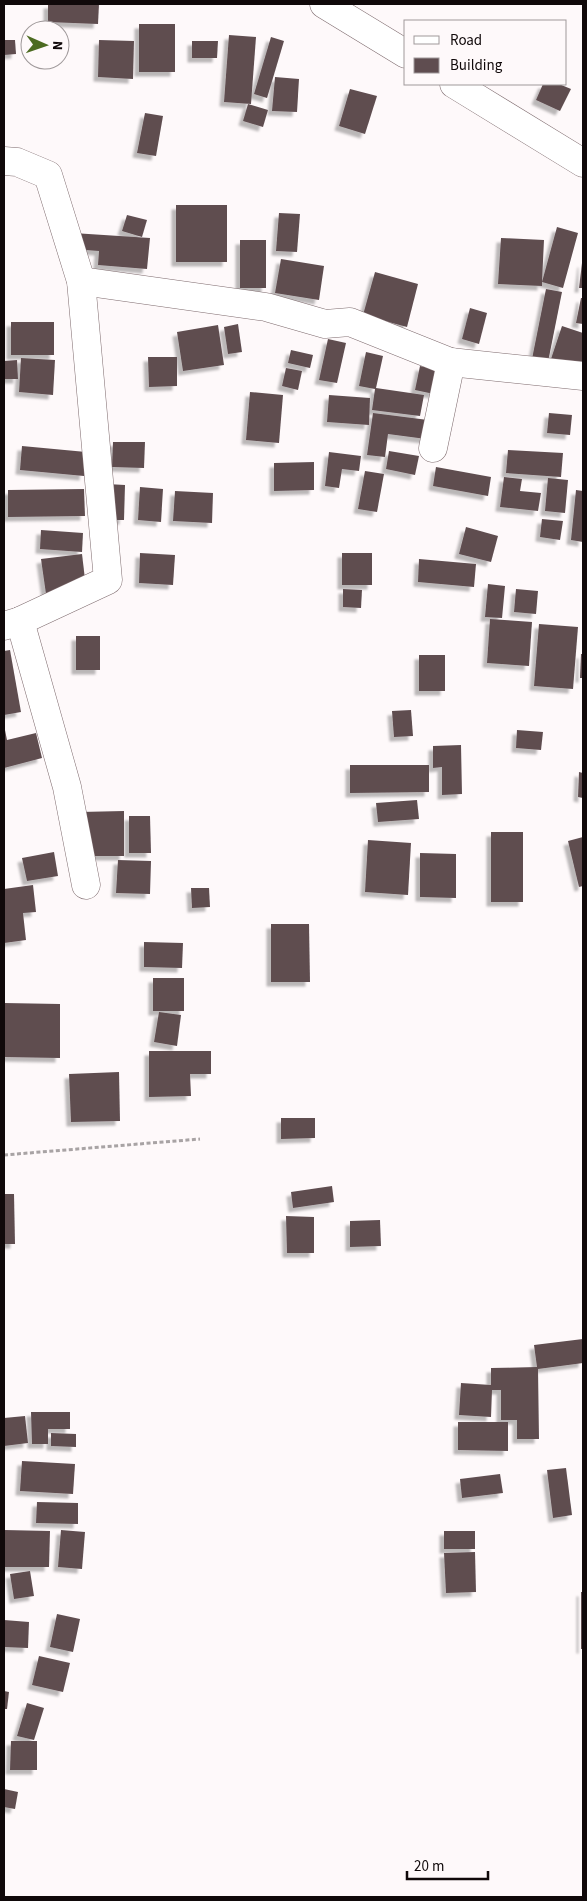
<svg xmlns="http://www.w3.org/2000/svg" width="587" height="1901" font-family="'Source Sans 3',sans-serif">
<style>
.building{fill:#5f4d50;filter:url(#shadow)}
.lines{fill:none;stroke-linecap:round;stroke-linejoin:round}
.minor-casing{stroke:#7e6b6e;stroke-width:29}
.tertiary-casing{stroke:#7e6b6e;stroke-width:29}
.path{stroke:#a8a3a4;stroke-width:3;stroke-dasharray:4 2.5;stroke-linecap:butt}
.minor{stroke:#fff;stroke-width:28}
.tertiary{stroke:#fff;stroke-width:28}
</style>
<defs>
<filter id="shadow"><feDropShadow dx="-4.5" dy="4.5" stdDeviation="1" flood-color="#0004"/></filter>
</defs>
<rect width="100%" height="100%" fill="#fef9fa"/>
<g class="building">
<path d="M48,4H99L98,24L48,22Z"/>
<rect x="139" y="24" width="36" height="48"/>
<path d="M229,35L256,37L251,104L224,102Z"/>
<path d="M271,37L284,41L267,98L254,94Z"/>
<path d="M4,40H15L16,54L4,55Z"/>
<path d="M99,40L134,41L133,79L98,77Z"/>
<path d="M192,41H218L217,58H192Z"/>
<path d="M275,77L299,79L297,112L272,111Z"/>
<path d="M543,84H559L571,89L560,111L536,100Z"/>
<path d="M350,89L377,96L365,134L339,126Z"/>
<path d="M248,104L268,110L263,127L243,121Z"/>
<path d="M145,113L163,116L156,156L137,153Z"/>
<rect x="176" y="205" width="51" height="57"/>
<path d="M279,213L300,214L297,252L276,251Z"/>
<path d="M127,215L147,220L142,237L122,231Z"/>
<path d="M557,227L578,233L563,288L542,282V286L498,284L501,238L544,240L542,282Z"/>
<path d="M73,233L150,238L147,269L98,265L99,251L72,249Z"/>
<rect x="240" y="240" width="26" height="48"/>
<path d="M281,259L324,266L319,300L275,293Z"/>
<path d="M582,263H583V288H579Z"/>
<path d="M375,272L418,284L407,327L363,315Z"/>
<path d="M546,289L562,292L548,362L532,359Z"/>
<path d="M581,298H583V324L576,323Z"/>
<path d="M470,308L487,313L479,344L462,339Z"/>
<rect x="11" y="322" width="43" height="33"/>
<path d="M238,324L242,352L228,354L224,327Z"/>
<path d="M218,325L224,365L183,371L177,332Z"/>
<path d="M562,326L583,333V361L580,369L551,359Z"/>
<path d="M328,339L346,343L337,383L319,380Z"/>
<path d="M291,350L313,355L310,368L288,363Z"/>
<path d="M366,352L383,356L376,388L424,395L420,416L372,410L375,389L359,386Z"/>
<path d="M148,357H177V386L149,387Z"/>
<path d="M21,358L55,360L53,395L19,392Z"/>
<path d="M17,360L18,379H4V361Z"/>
<path d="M420,366L440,370L434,394L415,390Z"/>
<path d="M286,368L302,371L298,390L282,386Z"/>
<path d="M250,392L283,395L279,443L246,440Z"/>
<path d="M329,395L370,398L369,425L327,422Z"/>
<path d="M373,413L428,420L426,439L388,434L385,457L367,455Z"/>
<path d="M549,413L572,415L570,435L547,433Z"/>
<path d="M113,442H145L144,468L112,467Z"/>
<path d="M22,446L86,452L84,476L20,470Z"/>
<path d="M508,450L563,453L561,477L506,473Z"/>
<path d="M389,451L419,456L415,475L386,469Z"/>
<path d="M329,452L361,456L359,471L342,469L339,488L325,486Z"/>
<path d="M314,462V490L274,491V463Z"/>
<path d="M436,467L491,477L488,496L433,486Z"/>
<path d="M365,471L384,474L377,512L358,509Z"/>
<path d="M504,477L522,479L520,491L541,493L538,511L500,507Z"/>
<path d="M548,478L568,480L565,513L545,511Z"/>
<path d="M107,484L125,485L124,520H106Z"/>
<path d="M140,487L163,489L161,522L138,520Z"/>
<path d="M84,489L85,516L8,517V490Z"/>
<path d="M576,490L583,491V542L571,540Z"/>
<path d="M175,491L213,493L212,523L173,521Z"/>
<path d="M542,519L563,521L560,540L540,537Z"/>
<path d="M466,527L498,536L491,562L459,554Z"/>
<path d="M41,530L83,533L82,552L40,549Z"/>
<path d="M140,553L175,555L173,585L139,583Z"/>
<rect x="342" y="553" width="30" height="32"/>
<path d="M82,554L87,596L47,601L41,559Z"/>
<path d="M419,559L476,564L474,587L418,582Z"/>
<path d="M488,584L505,586L502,618L485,617Z"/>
<path d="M343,589L362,590L361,608L343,607Z"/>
<path d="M516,589L538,591L536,614L514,612Z"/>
<path d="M490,619L532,622L529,666L487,663Z"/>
<path d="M539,624L578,627L573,689L534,686Z"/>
<rect x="76" y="636" width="24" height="34"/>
<path d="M10,650L21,712L4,715V651Z"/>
<path d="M581,654H583V678H580Z"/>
<rect x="419" y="655" width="26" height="36"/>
<path d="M411,710L413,736L394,737L392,711Z"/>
<path d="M4,725L7,740L36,733L42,758L4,768Z"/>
<path d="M517,730L543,732L541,750L516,748Z"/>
<path d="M461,745L462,794L442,795V767L433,768V746Z"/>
<path d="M350,765H429V792L350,793Z"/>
<path d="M579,772L583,773V798L578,797Z"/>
<path d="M417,800L419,819L378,822L376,803Z"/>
<path d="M124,811V856H80V812Z"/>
<path d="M129,816H150L151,853H129Z"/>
<rect x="491" y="832" width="32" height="70"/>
<path d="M583,837V886L579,887L568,841Z"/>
<path d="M368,840L411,843L408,895L365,892Z"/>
<path d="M54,852L58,876L27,881L22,858Z"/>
<path d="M420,853L456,854V898L420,897Z"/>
<path d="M118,860L151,861L150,894L116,893Z"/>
<path d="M33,885L36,912L23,913L26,940L4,943V889Z"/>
<path d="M191,888H209L210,907L192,908Z"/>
<path d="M271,924H309L310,982H271Z"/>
<path d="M144,942L183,943L182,968L144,967Z"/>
<rect x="153" y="978" width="31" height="33"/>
<path d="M4,1003L60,1004V1058L4,1057Z"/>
<path d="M159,1012L181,1015L177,1046L154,1042Z"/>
<path d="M149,1051H211V1074H190L191,1096L149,1097Z"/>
<path d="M119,1072L120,1121L71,1122L69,1074Z"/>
<path d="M281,1118H315V1138L281,1139Z"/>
<path d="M332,1186L334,1202L293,1208L291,1192Z"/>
<path d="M4,1194H14L15,1244H4Z"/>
<path d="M286,1216L314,1217V1253H287Z"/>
<path d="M380,1220L381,1246L350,1247V1221Z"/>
<path d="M583,1339V1363L538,1369L539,1439H517V1420H501V1390H492L491,1417L459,1415L461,1383L491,1385V1368L537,1367L534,1345Z"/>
<path d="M31,1412H70V1429H48V1444H32Z"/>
<path d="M25,1416L28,1443L4,1446V1418Z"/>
<path d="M458,1422H508V1451L458,1450Z"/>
<path d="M51,1433L76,1434V1447L51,1446Z"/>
<path d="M22,1461L75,1464L73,1494L20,1491Z"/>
<path d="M566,1468L572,1515L553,1518L547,1470Z"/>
<path d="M500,1474L503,1493L462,1498L460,1479Z"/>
<path d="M37,1502L78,1503V1524L36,1523Z"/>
<path d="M4,1530L50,1531L49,1567H4Z"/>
<path d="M61,1530L85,1532L82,1569L58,1567Z"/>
<rect x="444" y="1531" width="31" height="18"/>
<path d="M475,1552L476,1592L446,1593L444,1553Z"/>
<path d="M30,1571L34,1596L14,1599L10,1574Z"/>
<rect x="581" y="1592" width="2" height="57"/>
<path d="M57,1614L80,1619L73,1652L50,1647Z"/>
<path d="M4,1620L29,1622L28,1648L4,1647Z"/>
<path d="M39,1656L70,1663L63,1692L32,1685Z"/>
<path d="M4,1691L9,1692L7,1709H4Z"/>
<path d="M27,1703L44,1708L34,1740L17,1736Z"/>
<path d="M11,1741H37V1770H10Z"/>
<path d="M4,1789L18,1792L15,1809L4,1807Z"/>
</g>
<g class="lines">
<g class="minor-casing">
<g id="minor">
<path d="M4,161L17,162L48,175L81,281L108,580L20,621L4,626"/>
<path d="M81,281L266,307L325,324L350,322L450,362L583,376"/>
<path d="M433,448L451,362"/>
<path d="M20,621L67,787L86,885"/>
</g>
</g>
<g class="tertiary-casing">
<g id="tertiary">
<path d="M324,4L406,54"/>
<path d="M454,84L583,163"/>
</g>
</g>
<path class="path" d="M4,1155L200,1139"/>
<use href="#minor" class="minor"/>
<use href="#tertiary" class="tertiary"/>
</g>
<rect width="587" height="1901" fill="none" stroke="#10090a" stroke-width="10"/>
<rect x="404" y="20" width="162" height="65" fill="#fef9fa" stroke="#9f999a"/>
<rect x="414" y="36" width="25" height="8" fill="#ffffff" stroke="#9f999a"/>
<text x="450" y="45" font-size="15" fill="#10090a">Road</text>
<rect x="414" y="58" width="25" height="15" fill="#5f4d50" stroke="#9f999a"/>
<text x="450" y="70" font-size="15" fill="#10090a">Building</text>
<g transform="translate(45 45) rotate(92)"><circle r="24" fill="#fef9fa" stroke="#9f999a"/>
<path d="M0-4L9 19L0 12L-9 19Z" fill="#4c6b21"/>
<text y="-8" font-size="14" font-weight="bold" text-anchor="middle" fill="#10090a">N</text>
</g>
<path d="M407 1871v8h81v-8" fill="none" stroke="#10090a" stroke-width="2.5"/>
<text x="414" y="1871" font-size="15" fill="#10090a" stroke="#fef9fa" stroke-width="4" paint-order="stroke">20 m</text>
</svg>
